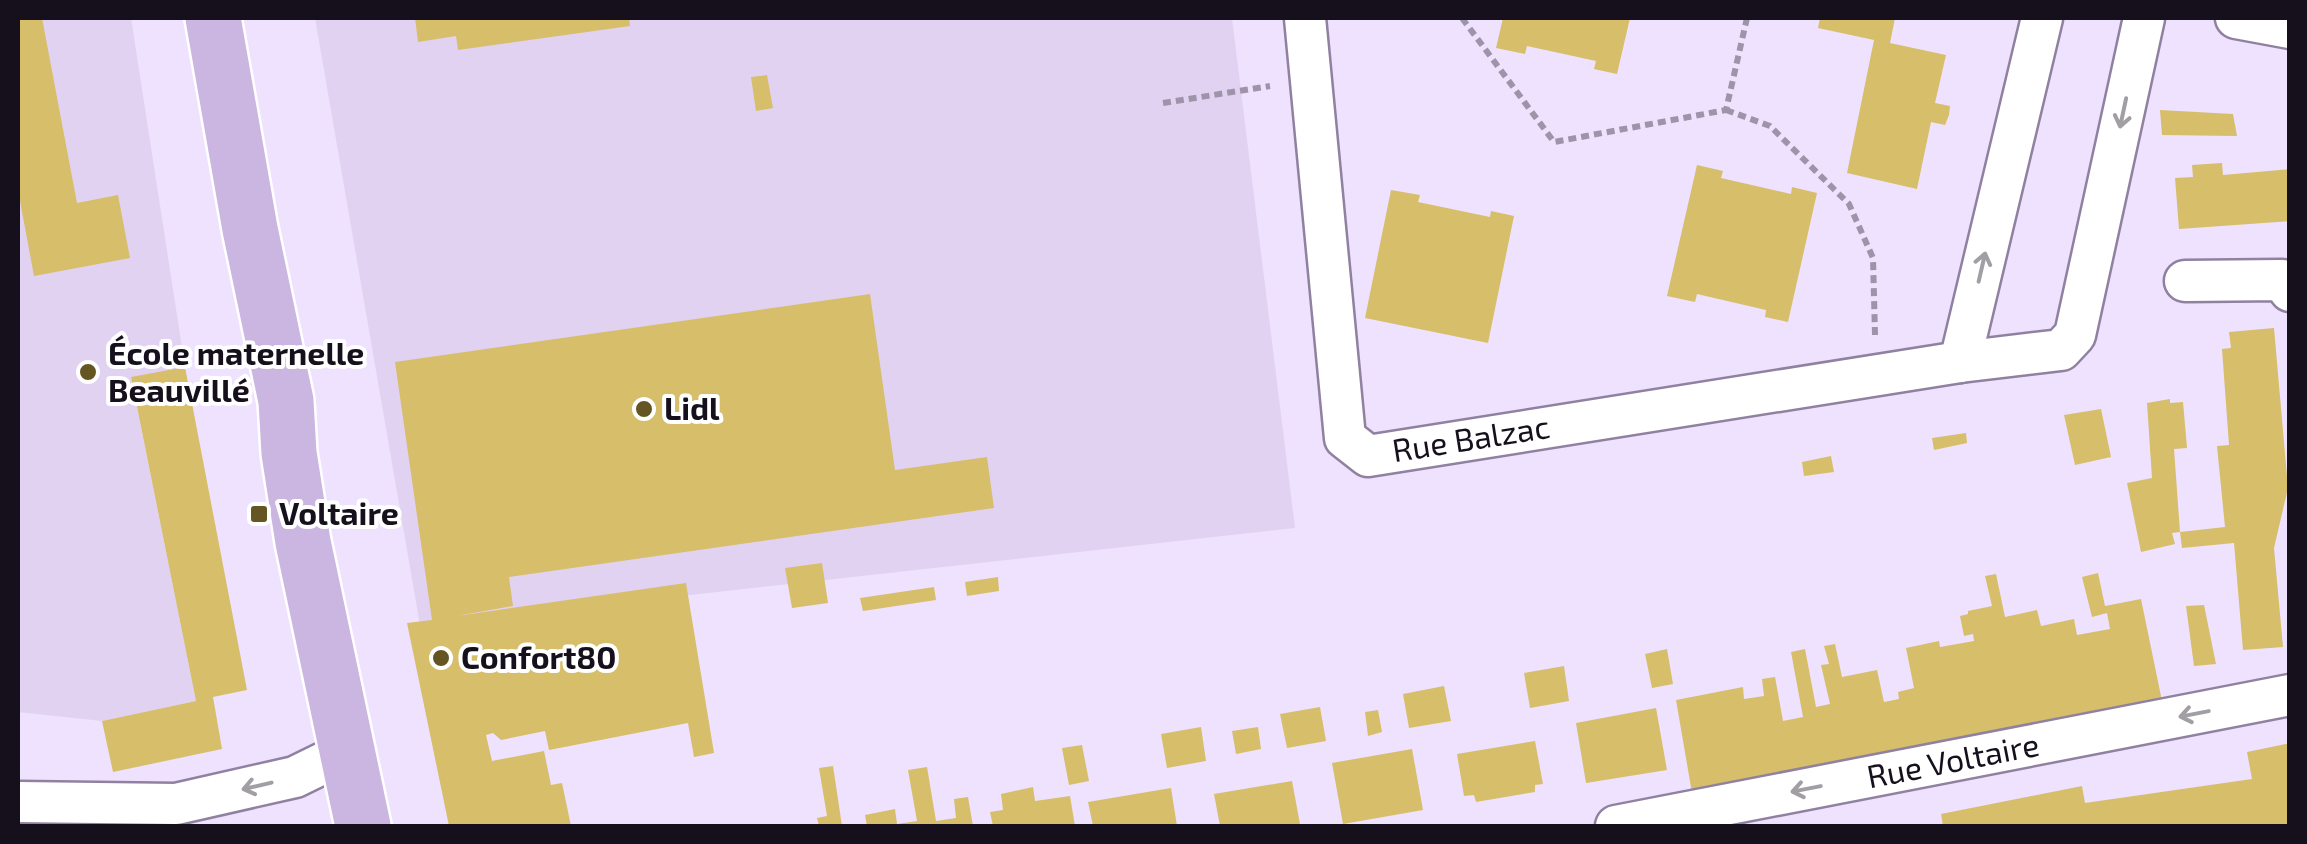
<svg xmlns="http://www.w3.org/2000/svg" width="2307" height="844" font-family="'Exo 2',sans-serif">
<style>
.built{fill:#e1d2f2}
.building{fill:#d7be6a}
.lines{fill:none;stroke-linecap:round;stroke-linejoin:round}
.minor-casing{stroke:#9081a1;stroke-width:45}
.primary-casing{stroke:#fff;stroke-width:60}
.path{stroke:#9e94aa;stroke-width:6;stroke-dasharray:8 5;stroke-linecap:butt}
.minor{stroke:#fff;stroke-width:40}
.primary{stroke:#cbb6e1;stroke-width:55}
.oneway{stroke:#a29fa4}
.poi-dot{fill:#645522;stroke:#fff;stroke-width:4}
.labels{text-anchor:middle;stroke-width:8;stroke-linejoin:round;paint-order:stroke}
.poi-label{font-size:32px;font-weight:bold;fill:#16101c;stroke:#fff;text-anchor:start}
.street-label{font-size:32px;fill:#16101c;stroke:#fff}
</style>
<rect width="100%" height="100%" fill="#eee2fe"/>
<g class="built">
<path d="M18,18H131L185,367L131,378L196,701L102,721L18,712Z"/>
<path d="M315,18H1232L1295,528L420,625Z"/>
</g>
<g class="building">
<path d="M18,18H42L77,203L118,195L130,258L34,276L18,190Z"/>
<path d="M415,18H629L630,26L458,50L456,36L418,42Z"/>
<path d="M1503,18H1630L1617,74L1594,69L1596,61L1527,46L1525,54L1496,48Z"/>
<path d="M1820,18H1895L1890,43L1946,55L1935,103L1950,106L1949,115L1945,125L1931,122L1917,189L1847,173L1874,40L1818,28Z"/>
<path d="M767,75L773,108L756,111L751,77Z"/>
<path d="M2160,110L2233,114L2237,136L2162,135Z"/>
<path d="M2222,163L2223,175L2290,169V221L2179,229L2175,178L2193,177L2192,165Z"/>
<path d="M1697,165L1723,171L1721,178L1791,194L1792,187L1817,193L1788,322L1765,317L1766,310L1697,294L1695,302L1667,296Z"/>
<path d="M1391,190L1420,195L1418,202L1490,217L1491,211L1514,216L1488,343L1365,318Z"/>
<path d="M870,294L895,470L987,457L994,508L509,577L513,606L456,616L686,583L714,753L694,757L688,723L549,750L545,731L501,740L493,733L486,735L492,761L544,751L551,785L562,783L571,826H449L407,623L432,620L395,362Z"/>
<path d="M2274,328L2288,488L2274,548L2283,647L2243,650L2234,543L2182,548L2180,532L2225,527L2217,446L2229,445L2222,349L2231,348L2229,332Z"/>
<path d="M185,367L247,690L213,697L222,749L113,772L102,721L196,701L131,377Z"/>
<path d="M2170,399V403L2183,402L2187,448L2174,449L2180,532L2172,533L2175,544L2141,552L2127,483L2152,478L2147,403Z"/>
<path d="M2101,409L2111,457L2075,465L2064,415Z"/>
<path d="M1966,433L1967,443L1934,450L1932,438Z"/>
<path d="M1831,456L1834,472L1804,476L1802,462Z"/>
<path d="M822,563L828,603L792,608L785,568Z"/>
<path d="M2098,573L2105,606L2141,599L2162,701L1692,793L1676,700L1743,687L1744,699L1764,696L1762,679L1775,677L1783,721L1803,717L1791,652L1805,649L1816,707L1830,704L1821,665L1829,664L1824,646L1835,644L1842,677L1877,670L1884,702L1899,699L1898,692L1914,688L1906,648L1939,641L1940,647L1974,641L1973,634L1964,636L1960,616L1968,614V611L1992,606L1985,576L1996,574L2005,617L2037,610L2041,626L2074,619L2077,635L2110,629L2107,613L2092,617L2082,577Z"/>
<path d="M998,577L999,591L967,596L965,582Z"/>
<path d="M934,587L936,600L863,611L860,598Z"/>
<path d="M2204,605L2216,664L2194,666L2186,606Z"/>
<path d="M1667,649L1673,684L1652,688L1645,654Z"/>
<path d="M1564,666L1569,701L1530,708L1524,673Z"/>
<path d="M1444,686L1451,721L1409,728L1403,694Z"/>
<path d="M1320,707L1326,741L1287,748L1280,714Z"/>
<path d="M1656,708L1667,770L1586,783L1576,723Z"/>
<path d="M1378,710L1382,732L1368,736L1365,712Z"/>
<path d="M1201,727L1206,761L1167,768L1161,734Z"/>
<path d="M1258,727L1261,749L1236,754L1232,731Z"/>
<path d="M1535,741L1543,784L1535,785V792L1476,802L1474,795L1464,796L1457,754Z"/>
<path d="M2290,743V826H1943L1941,814L2082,786L2085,803L2252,779L2247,752Z"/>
<path d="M1082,745L1089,781L1069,785L1062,748Z"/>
<path d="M1412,749L1423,810L1343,824L1332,763Z"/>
<path d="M833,766L842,826H819L817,818L827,816L819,768Z"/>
<path d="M927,767L936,821L956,818L954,799L968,797L973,826H867L865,815L895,809L897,824L917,821L908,770Z"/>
<path d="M1292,781L1300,824L1220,826L1214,794Z"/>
<path d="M1033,787L1035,801L1070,796L1075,826H993L990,812L1003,810L1001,794Z"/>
<path d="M1171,788L1177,826H1093L1088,802Z"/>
</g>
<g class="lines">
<g class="minor-casing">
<g id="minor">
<path d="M1305,18L1345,438L1368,456L1960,362L2061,350L2075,335L2144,18"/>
<path d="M2236,18L2290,28"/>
<path d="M2185,281L2282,280L2290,291"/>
<path d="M1960,362L2042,18"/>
<path d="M18,802L176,804L295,777L348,751"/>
<path d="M1616,826L2290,695"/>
</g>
</g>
<g class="primary-casing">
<path id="primary" d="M213,18L250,229L286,401L289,453L303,542L363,826"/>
</g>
<g class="path">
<path d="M1462,18L1554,142L1726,110L1747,18"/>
<path d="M1163,103L1270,86"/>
<path d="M1726,110L1770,126L1849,204L1873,258L1875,335"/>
</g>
<use href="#minor" class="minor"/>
<use href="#primary" class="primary"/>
</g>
<defs><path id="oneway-shaft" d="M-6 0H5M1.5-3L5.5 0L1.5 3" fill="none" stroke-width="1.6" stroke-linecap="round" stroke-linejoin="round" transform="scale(2.5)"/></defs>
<g class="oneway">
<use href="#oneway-shaft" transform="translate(2123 113) rotate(102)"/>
<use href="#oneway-shaft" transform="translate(1982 267) rotate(-77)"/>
<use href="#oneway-shaft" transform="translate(2194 714) rotate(169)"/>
<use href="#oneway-shaft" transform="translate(257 786) rotate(167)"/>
<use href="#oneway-shaft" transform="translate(1806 789) rotate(169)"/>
</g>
<g class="poi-dot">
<circle cx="88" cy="372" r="10"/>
<circle cx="644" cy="409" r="10"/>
<rect x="249" y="504" width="20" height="20" rx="5"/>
<circle cx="441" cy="658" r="10"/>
</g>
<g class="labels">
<g class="poi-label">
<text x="108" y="365">École maternelle<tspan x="108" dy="37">Beauvillé</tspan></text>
<text x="664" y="420">Lidl</text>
<text x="279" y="525">Voltaire</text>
<text x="461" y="669">Confort80</text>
</g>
<g class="street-label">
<text transform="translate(1471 439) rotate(-9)" y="11">Rue Balzac</text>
<text transform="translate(1953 761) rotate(-11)" y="11">Rue Voltaire</text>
</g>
</g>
<rect width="2307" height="844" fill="none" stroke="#16101c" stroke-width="40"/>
</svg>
